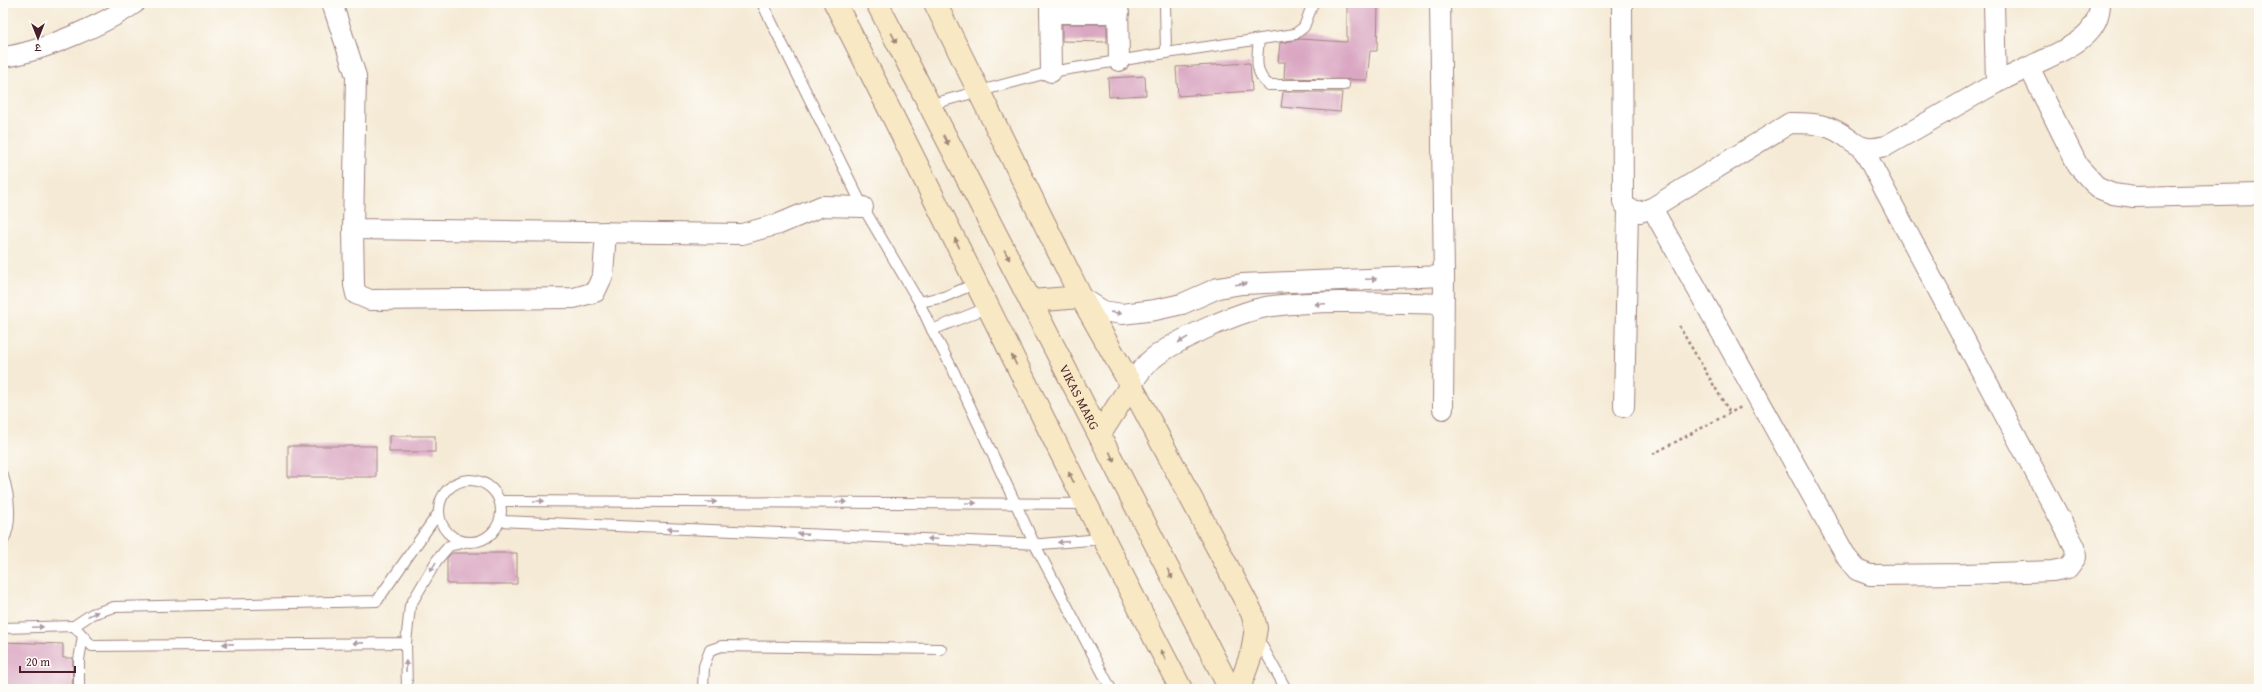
<svg xmlns="http://www.w3.org/2000/svg" width="2262" height="692" font-family="'Gentium Book Plus','Noto Serif Devanagari',serif">
<style>
.building{fill:#daa7c2}
.lines{fill:none;stroke-linecap:round;stroke-linejoin:round}
.lane-casing{stroke:#a08480;stroke-width:12}
.street-casing{stroke:#a08480;stroke-width:22}
.secondary-casing{stroke:#a08480;stroke-width:24}
.path{stroke:#a08480;stroke-width:2.5;stroke-dasharray:3 3;stroke-linecap:butt}
.lane{stroke:#fff;stroke-width:10}
.street{stroke:#fff;stroke-width:20}
.secondary{stroke:#f8e8c3;stroke-width:22}
.oneway{fill:#a18477}
.oneway2{fill:#ae9aa0}
.labels{text-anchor:middle;stroke-width:4;stroke-linejoin:round;paint-order:stroke}
.street-label{font-size:13px;fill:#4a1f2b;stroke:#fdfcf7}
</style>
<rect width="100%" height="100%" fill="#fdfcf7"/>
<filter id="ink" filterUnits="userSpaceOnUse"><feTurbulence type="fractalNoise" baseFrequency=".025" numOctaves="2"/><feDisplacementMap in="SourceGraphic" scale="8" xChannelSelector="R" yChannelSelector="G"/><feConvolveMatrix kernelMatrix="1 2 1 2 8 2 1 2 1" color-interpolation-filters="sRGB"/></filter>
<filter id="wash" filterUnits="userSpaceOnUse"><feTurbulence type="fractalNoise" baseFrequency=".012" numOctaves="4" result="noise"/><feDisplacementMap in="SourceGraphic" scale="16" xChannelSelector="R" yChannelSelector="G"/><feGaussianBlur stdDeviation="0.9" result="paint"/><feColorMatrix in="noise" values="0 0 0 0 0 0 0 0 0 0 0 0 0 0 0 0 0 1.4 0 .05"/><feComposite in="paint" operator="in"/></filter>
<g filter="url(#wash)">
<rect width="100%" height="100%" fill="#f5ead5"/>
<g id="blocks">
<g class="building">
<path d="M1347,3H1378L1377,51H1370L1367,80L1284,78L1285,62H1278L1280,43L1300,39L1347,42Z"/>
<path d="M1062,24H1107V42L1062,41Z"/>
<path d="M1250,63L1252,91L1178,96L1176,67Z"/>
<path d="M1145,76L1146,95L1109,97L1108,78Z"/>
<path d="M1283,92H1342L1340,112L1281,107Z"/>
<rect x="389" y="436" width="46" height="16"/>
<rect x="288" y="446" width="88" height="31"/>
<path d="M452,553H517V584H447V558Z"/>
<path d="M3,642L63,644V658H73L72,689H3Z"/>
</g>
</g>
</g>
<g filter="url(#ink)">
<use href="#blocks" fill-opacity="0" stroke="#a08480" stroke-width="1"/>
<g class="lines">
<g class="lane-casing">
<g id="lane">
<path d="M762,3L863,207L919,302L944,297L977,283"/>
<path d="M1165,3L1166,53"/>
<path d="M1259,40C1257,56 1254,75 1269,85H1344"/>
<path d="M928,105L1051,72L1166,53L1295,34L1304,27L1313,3"/>
<path d="M919,302L932,330"/>
<path d="M989,307L932,330L954,372L1034,543L1111,689"/>
<path d="M3,476C9,495 13,523 3,541"/>
<circle cx="470" cy="511" r="31"/>
<path d="M500,501L1085,504"/>
<path d="M437,515L377,601L114,607L92,614L74,626L92,646L406,643L410,606L437,560L449,546L462,543"/>
<path d="M500,521L1041,544L1102,539"/>
<path d="M3,628L74,626"/>
<path d="M1257,637L1286,689"/>
<path d="M406,643L407,689"/>
<path d="M79,689V660L83,636"/>
<path d="M703,689L704,666L710,650L722,646L941,649"/>
</g>
</g>
<g class="street-casing">
<g id="street">
<path d="M332,3L356,76L353,229L742,234L779,224L822,206L863,207"/>
<path d="M1050,3L1051,72"/>
<path d="M1118,3L1119,61"/>
<path d="M1440,3L1444,276L1443,409"/>
<path d="M1622,3L1623,202L1628,209L1640,212L1652,208L1790,123C1804,123 1817,123 1830,128C1856,138 1854,154 1886,146L1996,83L2029,67L2078,166L2098,188L2113,194L2134,197L2259,194"/>
<path d="M1994,3L1996,83"/>
<path d="M1050,13H1119"/>
<path d="M3,57C39,53 105,24 135,3"/>
<path d="M2029,67C2056,53 2100,40 2100,3"/>
<path d="M1652,208L1847,558L1857,570L1870,575L1966,574L2053,571L2068,568L2076,557L2075,547L1863,149"/>
<path d="M353,229L354,285L356,294L370,300L574,298L595,292L603,275L606,232"/>
<path d="M1081,297L1103,311L1122,314L1155,310L1182,304L1218,288L1242,284L1444,276"/>
<path d="M1131,385C1137,376 1143,366 1152,359C1176,340 1243,309 1273,306C1329,299 1387,303 1443,304"/>
<path d="M1624,407L1628,209"/>
</g>
</g>
<g class="secondary-casing">
<g id="secondary">
<path d="M835,3C953,231 1062,462 1181,689"/>
<path id="s1" d="M877,3L1230,689"/>
<path d="M935,3L1081,297L1131,385L1252,613L1256,628L1252,652L1239,689"/>
<path d="M1031,301L1081,297"/>
<path d="M1100,434L1131,385"/>
</g>
</g>
<g class="path">
<path d="M1679,326L1730,413"/>
<path d="M1653,454L1741,407"/>
</g>
<use href="#lane" class="lane"/>
<use href="#street" class="street"/>
<use href="#secondary" class="secondary"/>
</g>
<defs><path id="oneway-solid" d="M-6-.8H1V-3.2L6.5 0L1 3.2V.8H-6Z"/></defs>
<g class="oneway">
<use href="#oneway-solid" transform="translate(894 38) rotate(63)"/>
<use href="#oneway-solid" transform="translate(946 140) rotate(62)"/>
<use href="#oneway-solid" transform="translate(957 243) rotate(-116)"/>
<use href="#oneway-solid" transform="translate(1007 255) rotate(62)"/>
<use href="#oneway-solid" transform="translate(1014 360) rotate(-116)"/>
<use href="#oneway-solid" transform="translate(1112 457) rotate(64)"/>
<use href="#oneway-solid" transform="translate(1071 477) rotate(-116)"/>
<use href="#oneway-solid" transform="translate(1170 574) rotate(63)"/>
<use href="#oneway-solid" transform="translate(1163 655) rotate(-118)"/>
</g>
<g class="oneway2">
<use href="#oneway-solid" transform="translate(1371 279) rotate(-2)"/>
<use href="#oneway-solid" transform="translate(1241 284) rotate(-7)"/>
<use href="#oneway-solid" transform="translate(1320 304) rotate(177)"/>
<use href="#oneway-solid" transform="translate(1116 313) rotate(8)"/>
<use href="#oneway-solid" transform="translate(1183 340) rotate(149)"/>
<use href="#oneway-solid" transform="translate(539 501)"/>
<use href="#oneway-solid" transform="translate(711 502)"/>
<use href="#oneway-solid" transform="translate(841 502)"/>
<use href="#oneway-solid" transform="translate(971 503)"/>
<use href="#oneway-solid" transform="translate(673 529) rotate(-178)"/>
<use href="#oneway-solid" transform="translate(803 534) rotate(-178)"/>
<use href="#oneway-solid" transform="translate(933 539) rotate(-178)"/>
<use href="#oneway-solid" transform="translate(1063 542) rotate(176)"/>
<use href="#oneway-solid" transform="translate(433 567) rotate(121)"/>
<use href="#oneway-solid" transform="translate(93 614) rotate(-24)"/>
<use href="#oneway-solid" transform="translate(38 627) rotate(-2)"/>
<use href="#oneway-solid" transform="translate(358 643) rotate(179)"/>
<use href="#oneway-solid" transform="translate(228 644) rotate(179)"/>
<use href="#oneway-solid" transform="translate(406 666) rotate(-91)"/>
</g>
</g>
<g class="labels">
<g class="street-label">
<text dy="5" stroke="none"><textPath href="#s1" startOffset="443">VIKAS MARG</textPath></text>
</g>
</g>
<rect width="2262" height="692" fill="none" stroke="#fdfcf7" stroke-width="16"/>
<g transform="translate(38 38) rotate(180)" stroke="#fdfcf7" stroke-width="3" paint-order="stroke">
<path d="M0-3L7 15L0 10L-7 15Z" fill="#4a1f2b"/>
<text y="-6" font-size="11" font-weight="bold" text-anchor="middle" fill="#4a1f2b">उ</text>
</g>
<path d="M20 666v6h55v-6" fill="none" stroke="#4a1f2b" stroke-width="2"/>
<text x="26" y="666" font-size="12" fill="#4a1f2b" stroke="#fdfcf7" stroke-width="3" paint-order="stroke">20 m</text>
</svg>
